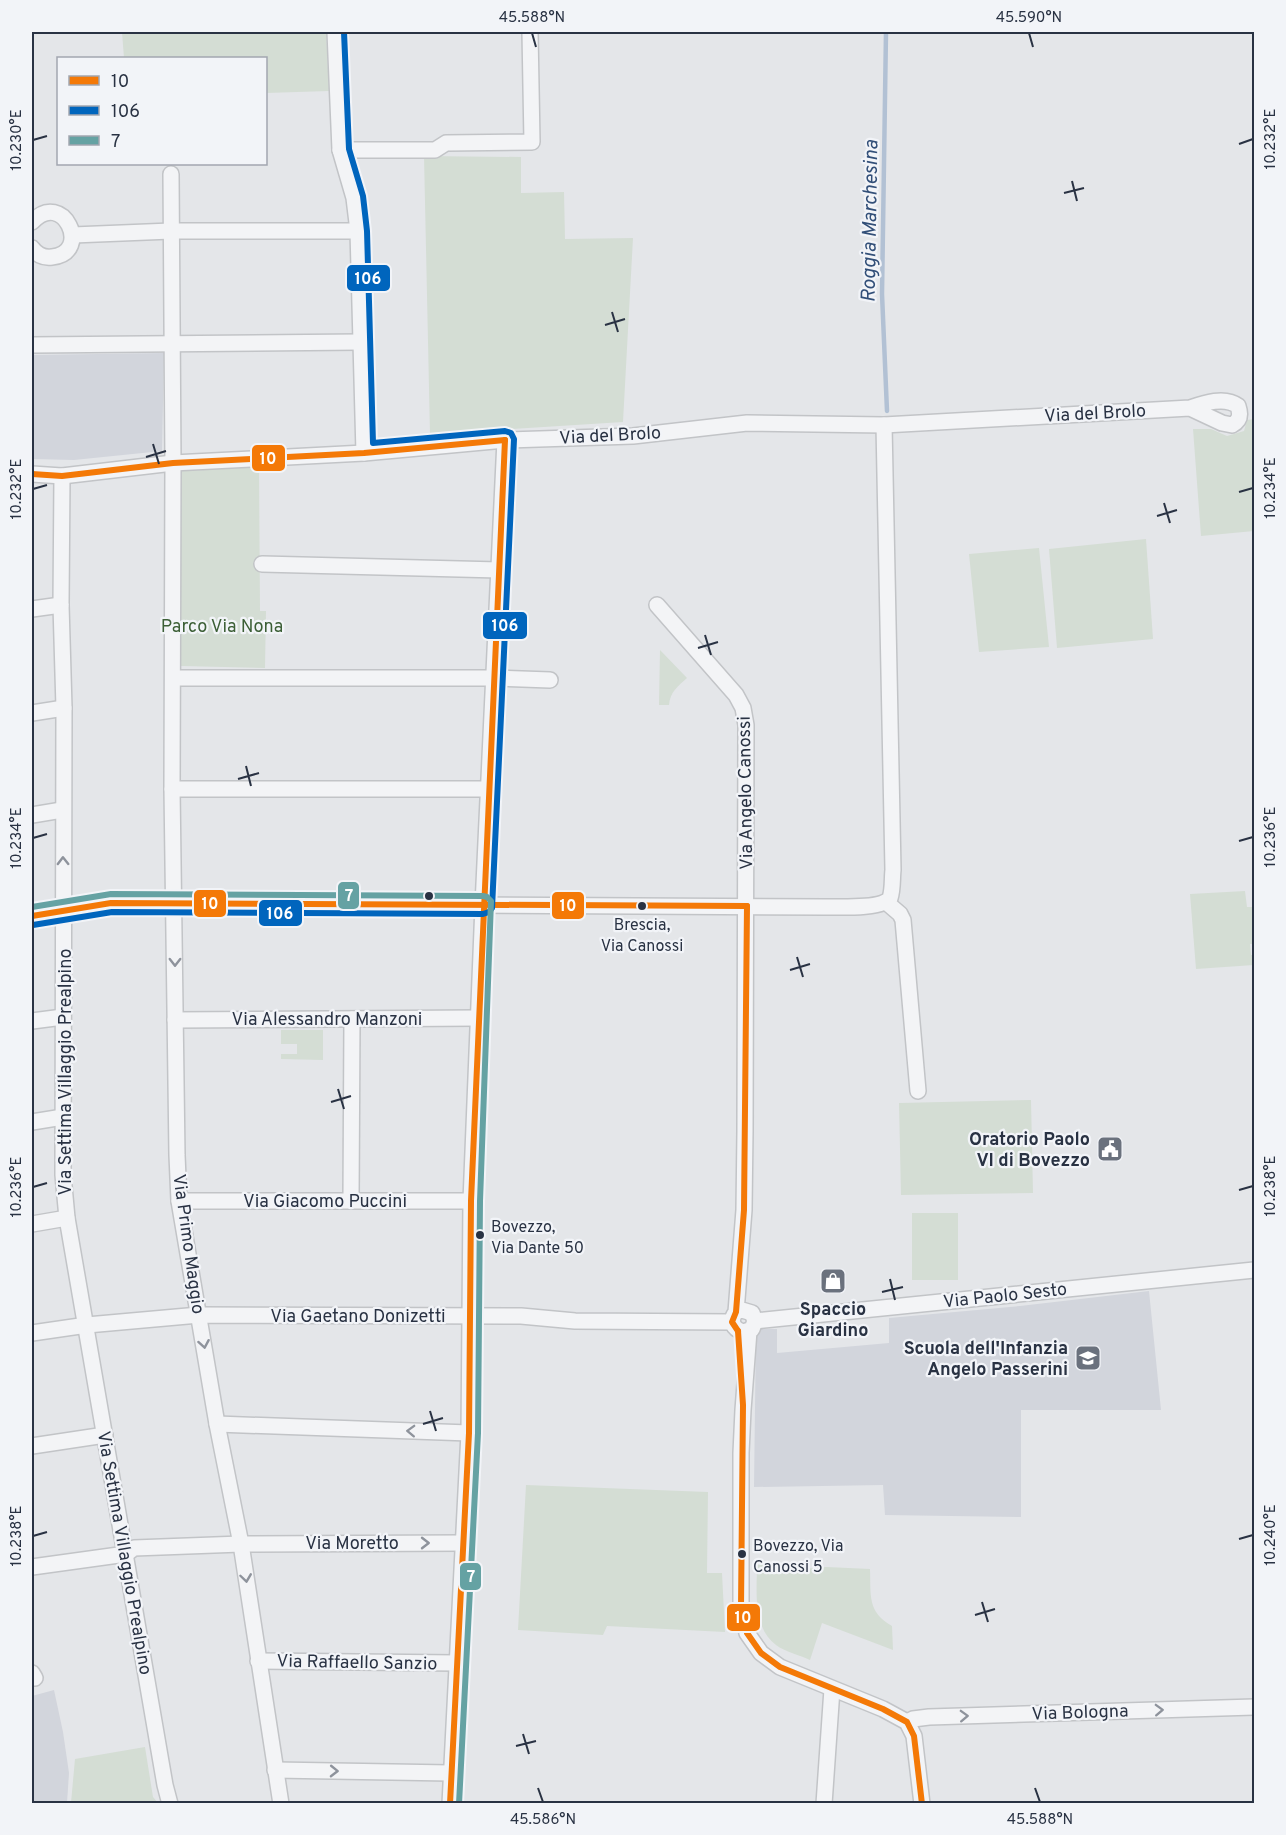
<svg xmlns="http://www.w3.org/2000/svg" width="1286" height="1835" font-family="Overpass,sans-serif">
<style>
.built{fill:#d2d5dc}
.green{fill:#d4ddd4}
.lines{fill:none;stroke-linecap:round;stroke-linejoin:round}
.stream{stroke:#b2c1d4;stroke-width:4.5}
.minor-casing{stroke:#c2c4c7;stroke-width:18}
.minor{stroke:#f3f4f6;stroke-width:15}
.bus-1-casing{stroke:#f2f4f8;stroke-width:10}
.bus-2-casing{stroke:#f2f4f8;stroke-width:10}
.bus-3-casing{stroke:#f2f4f8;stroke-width:10}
.bus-1{stroke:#f47907;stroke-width:6}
.bus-2{stroke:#0065bd;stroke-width:6}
.bus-3{stroke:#65a2a3;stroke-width:6}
.oneway{stroke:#8e939c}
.ticks{fill:none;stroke:#293243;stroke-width:2}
.bus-dot{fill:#293243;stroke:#f2f4f8;stroke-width:2}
.labels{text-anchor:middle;stroke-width:4.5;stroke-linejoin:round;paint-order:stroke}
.bus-label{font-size:16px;fill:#293243;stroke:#f2f4f8;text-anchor:start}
.street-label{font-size:18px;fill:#293243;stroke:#f2f4f8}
.park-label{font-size:18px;fill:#3c5f36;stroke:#f2f4f8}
.poi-label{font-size:18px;font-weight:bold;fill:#293243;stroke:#f2f4f8;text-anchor:end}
.water-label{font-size:20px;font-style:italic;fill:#324f78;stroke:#f2f4f8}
.line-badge{stroke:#f2f4f8;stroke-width:2}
.badge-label{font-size:16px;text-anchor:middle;font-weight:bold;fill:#fff}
.neatline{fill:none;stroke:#293243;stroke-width:2}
.ticks-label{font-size:15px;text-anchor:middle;fill:#293243}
</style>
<rect width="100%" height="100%" fill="#e4e6e9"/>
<g class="built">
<path d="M164,353L162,451L74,460L32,459V355Z"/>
<path d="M1149,1291L1161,1410H1021V1517L885,1515L883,1485L754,1487L756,1329H777V1353L889,1343V1318L1020,1306Z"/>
<path d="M54,1690L63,1732L69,1773L67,1803H32V1696Z"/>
</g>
<g class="green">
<path d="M122,32H326L329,91L266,93V58H124Z"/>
<path d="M424,156L521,157V193L564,192L565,239L633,238L623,422L430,434Z"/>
<path d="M1254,419V531L1201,536L1193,429H1211L1227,436L1244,431L1247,420Z"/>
<path d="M259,467L260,611H266L265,668L181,666V471Z"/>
<path d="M1146,539L1153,639L1057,648L1049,549Z"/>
<path d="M1039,548L1049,647L979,652L969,554Z"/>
<path d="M660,650L687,678C678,686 670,692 669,705H659Z"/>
<path d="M1245,891L1247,907H1254V944H1250L1251,955H1254V965L1196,969L1190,894Z"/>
<path d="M281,1030H323V1060L281,1059V1054H297V1044H281Z"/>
<path d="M1031,1100L1033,1193L901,1195L899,1103Z"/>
<rect x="912" y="1213" width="46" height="67"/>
<path d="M526,1485L708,1492L707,1573H722L725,1632L607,1626L603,1635L518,1630Z"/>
<path d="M786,1563L788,1568L793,1570L826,1567L870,1569C871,1595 867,1612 892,1626L893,1650L822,1623L810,1660C800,1655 785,1652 776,1645C752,1627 757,1591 757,1565Z"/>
<path d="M145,1747L153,1797L158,1803H71L75,1759Z"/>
</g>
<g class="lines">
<path class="stream" d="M886,32L882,294L887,411"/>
<g class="minor-casing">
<g id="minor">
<path d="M335,32L340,150L354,198L358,231L364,453"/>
<path d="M340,150H435L446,143L532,142L530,32"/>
<path d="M171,174L173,463L172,789L177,1155L179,1201L217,1424L241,1544L281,1804"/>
<path d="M32,222C63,188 93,253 52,257C44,258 37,255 32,248"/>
<path d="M73,235L171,231H358"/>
<path d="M32,345L360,342"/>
<path d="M32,474L62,476L173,463L364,453L505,440L633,436L747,423L884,425L1190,408C1204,403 1225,396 1238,406C1241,415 1240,421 1232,425L1222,423L1190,408"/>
<path d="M62,476L61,605L64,708L63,1175L67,1218L165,1785L170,1804"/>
<path d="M262,564L499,570"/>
<path d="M657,605L736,695L743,708L746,725L745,1131L744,1210L736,1312C729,1321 733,1329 743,1332L752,1329L755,1321L752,1313L742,1310L736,1312"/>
<path d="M32,609L61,605"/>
<path d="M173,678H494L550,680"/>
<path d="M32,713L64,708"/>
<path d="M172,789H488"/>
<path d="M32,815L62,810"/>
<path d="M886,902L900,914L903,920L918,1091"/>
<path d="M32,916L111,903L826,907C838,907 885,909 890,898C893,890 892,878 893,870L884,425"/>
<path d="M175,1020L478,1018"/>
<path d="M32,1021L63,1017"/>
<path d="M32,1122L63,1117"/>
<path d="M351,1200L352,1019"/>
<path d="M179,1201H471"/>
<path d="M32,1224L67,1218"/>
<path d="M755,1321L1254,1270"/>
<path d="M749,1331L743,1410L741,1453V1607L747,1633L761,1653L780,1667L883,1709L907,1722L914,1736L922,1804"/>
<path d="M32,1333L87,1325L199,1315L521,1316L575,1321L732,1322"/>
<path d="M217,1424L469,1433"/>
<path d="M32,1446L105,1435"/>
<path d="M32,1567L126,1554L134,1548L241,1544L463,1543"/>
<path d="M258,1661L457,1663"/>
<path d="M32,1673L35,1678"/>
<path d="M907,1722L913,1719L929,1717L1254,1707"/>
<path d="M275,1770L450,1773"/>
<path d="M450,1804L469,1433L471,1201L483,905L505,440"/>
<path d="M824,1804L832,1689"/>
</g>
</g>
<use href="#minor" class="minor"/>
<g class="bus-1-casing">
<g id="bus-1">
<path d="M32,474L62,476L173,463L364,453L505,440"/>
<path d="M32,916L111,903L747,906"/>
<path d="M738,1331L743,1405L741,1607L747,1633L761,1653L780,1667L883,1709L907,1722L914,1736L922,1804"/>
<path d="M738,1331L732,1322L736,1312L744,1210L747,906"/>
<path d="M450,1804L469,1433L471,1201L505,440"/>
</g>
</g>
<g class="bus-2-casing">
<path id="bus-2" d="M33,925L112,912L483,914L489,912L492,908L514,439L511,433L505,431L373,443L367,231L363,196L349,149L344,32"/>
</g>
<g class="bus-3-casing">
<path id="bus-3" d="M32,907L111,894L483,896L487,897L491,901L480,1201L478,1433L459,1804"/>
</g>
<use href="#bus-1" class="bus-1"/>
<use href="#bus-2" class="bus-2"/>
<use href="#bus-3" class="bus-3"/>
</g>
<defs><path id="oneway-chevron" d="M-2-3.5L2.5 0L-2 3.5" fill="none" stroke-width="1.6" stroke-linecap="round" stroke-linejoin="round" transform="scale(1.5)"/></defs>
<g class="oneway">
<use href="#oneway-chevron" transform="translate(63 861) rotate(-91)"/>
<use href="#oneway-chevron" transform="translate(175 962) rotate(90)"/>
<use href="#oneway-chevron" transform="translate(204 1344) rotate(80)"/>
<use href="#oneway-chevron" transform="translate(411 1431) rotate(-178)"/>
<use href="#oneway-chevron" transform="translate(425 1543)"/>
<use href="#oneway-chevron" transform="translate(246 1578) rotate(82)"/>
<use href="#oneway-chevron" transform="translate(1159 1710) rotate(-2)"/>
<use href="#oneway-chevron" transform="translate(964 1716) rotate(-2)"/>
<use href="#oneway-chevron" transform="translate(334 1771) rotate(1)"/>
</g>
<path class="ticks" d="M532,33L536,47M1029,33L1033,47M33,140L47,136M1239,144L1253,139M1072,181L1077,201M1064,193L1084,188M612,312L618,332M605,325L625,319M153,444L159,464M146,457L166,451M33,489L47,485M1239,492L1253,488M1164,503L1170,523M1157,516L1177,510M705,635L711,655M698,648L718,642M246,766L251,786M238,779L259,773M33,838L47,834M1239,841L1253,837M797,957L803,977M790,970L810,964M338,1089L344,1109M331,1102L351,1096M33,1187L47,1183M1239,1190L1253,1186M890,1279L895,1300M882,1292L903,1287M430,1411L436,1431M423,1424L443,1418M33,1536L47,1532M1239,1539L1253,1535M982,1602L988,1622M975,1615L995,1609M523,1734L529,1754M516,1746L536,1741M538,1788L543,1802M1035,1788L1040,1802"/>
<defs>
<g id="civic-square" transform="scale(1.35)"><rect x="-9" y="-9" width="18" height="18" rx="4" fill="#6a717d" stroke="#f2f4f8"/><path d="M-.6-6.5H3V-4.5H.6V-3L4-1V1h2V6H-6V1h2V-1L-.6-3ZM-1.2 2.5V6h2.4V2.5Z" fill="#fff"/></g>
<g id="shop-square" transform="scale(1.35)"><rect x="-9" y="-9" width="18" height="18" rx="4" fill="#6a717d" stroke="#f2f4f8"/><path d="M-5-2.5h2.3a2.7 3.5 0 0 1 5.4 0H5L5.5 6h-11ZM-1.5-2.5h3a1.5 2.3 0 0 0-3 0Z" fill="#fff"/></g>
<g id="school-square" transform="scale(1.35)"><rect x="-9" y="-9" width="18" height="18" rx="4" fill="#6a717d" stroke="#f2f4f8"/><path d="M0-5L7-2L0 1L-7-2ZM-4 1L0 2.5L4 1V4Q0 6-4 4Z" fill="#fff"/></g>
</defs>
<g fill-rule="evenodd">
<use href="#civic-square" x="1110" y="1149"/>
<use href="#shop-square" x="833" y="1281"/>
<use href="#school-square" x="1088" y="1358"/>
</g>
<g class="bus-dot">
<circle cx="429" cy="896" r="5"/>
<circle cx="642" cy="906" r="5"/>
<circle cx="480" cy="1235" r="5"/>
<circle cx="742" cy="1554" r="5"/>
</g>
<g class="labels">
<g class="bus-label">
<text x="642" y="930" text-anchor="middle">Brescia,<tspan x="642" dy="21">Via Canossi</tspan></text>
<text x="491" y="1232">Bovezzo,<tspan x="491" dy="21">Via Dante 50</tspan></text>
<text x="753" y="1551">Bovezzo, Via<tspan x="753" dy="21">Canossi 5</tspan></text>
</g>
<g class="street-label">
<text transform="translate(1095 413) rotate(-3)" y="6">Via del Brolo</text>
<text transform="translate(610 435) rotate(-3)" y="6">Via del Brolo</text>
<text transform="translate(745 793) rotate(-91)" y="6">Via Angelo Canossi</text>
<text x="327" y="1025">Via Alessandro Manzoni</text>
<text transform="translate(65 1072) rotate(-90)" y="6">Via Settima Villaggio Prealpino</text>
<text x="325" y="1207">Via Giacomo Puccini</text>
<text transform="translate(189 1244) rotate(82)" y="6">Via Primo Maggio</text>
<text transform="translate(1005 1295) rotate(-6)" y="6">Via Paolo Sesto</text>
<text x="358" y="1322">Via Gaetano Donizetti</text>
<text x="352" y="1549">Via Moretto</text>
<text transform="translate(125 1553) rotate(80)" y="6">Via Settima Villaggio Prealpino</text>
<text transform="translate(357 1662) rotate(1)" y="6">Via Raffaello Sanzio</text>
<text transform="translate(1080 1712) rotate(-2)" y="6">Via Bologna</text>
</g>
<g class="park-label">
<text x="222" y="632">Parco Via Nona</text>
</g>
<g class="poi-label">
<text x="1090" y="1145">Oratorio Paolo<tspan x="1090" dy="21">VI di Bovezzo</tspan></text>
<text x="833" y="1315" text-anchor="middle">Spaccio<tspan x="833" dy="21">Giardino</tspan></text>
<text x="1068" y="1354">Scuola dell'Infanzia<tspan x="1068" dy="21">Angelo Passerini</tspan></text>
</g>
<g class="water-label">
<text transform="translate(869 221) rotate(-89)" y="7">Roggia Marchesina</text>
</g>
</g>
<g class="line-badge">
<rect x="346" y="264" width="45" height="28" rx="6" fill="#0065bd"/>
<rect x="251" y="444" width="35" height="28" rx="6" fill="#f47907"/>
<rect x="482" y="611" width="46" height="29" rx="6" fill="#0065bd"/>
<rect x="337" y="881" width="23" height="29" rx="6" fill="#65a2a3"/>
<rect x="193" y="889" width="34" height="29" rx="6" fill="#f47907"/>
<rect x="551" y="891" width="34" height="29" rx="6" fill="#f47907"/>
<rect x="258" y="899" width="45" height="28" rx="6" fill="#0065bd"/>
<rect x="459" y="1562" width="23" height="29" rx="6" fill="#65a2a3"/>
<rect x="726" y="1603" width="35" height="29" rx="6" fill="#f47907"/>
</g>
<g class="badge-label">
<text x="368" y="284">106</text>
<text x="268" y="464">10</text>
<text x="505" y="631">106</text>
<text x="349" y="901">7</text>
<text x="210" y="909">10</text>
<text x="568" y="911">10</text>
<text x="280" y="919">106</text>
<text x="471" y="1582">7</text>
<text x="743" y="1623">10</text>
</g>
<rect width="1286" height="1835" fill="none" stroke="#f2f4f8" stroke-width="66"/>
<rect x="57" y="57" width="210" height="108" fill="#f2f4f8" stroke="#a2a6b0" stroke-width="1.5"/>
<rect x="69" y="76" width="30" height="9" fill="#f47907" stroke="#a2a6b0" stroke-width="1.5"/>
<text x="111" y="87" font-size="18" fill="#293243">10</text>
<rect x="69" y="106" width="30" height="9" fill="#0065bd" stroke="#a2a6b0" stroke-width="1.5"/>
<text x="111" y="117" font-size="18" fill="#293243">106</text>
<rect x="69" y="136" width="30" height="9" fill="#65a2a3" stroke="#a2a6b0" stroke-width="1.5"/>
<text x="111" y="147" font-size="18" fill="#293243">7</text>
<rect x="33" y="33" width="1220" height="1769" class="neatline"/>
<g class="ticks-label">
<text x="532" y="22">45.588°N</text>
<text x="1029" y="22">45.590°N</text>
<text transform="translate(1270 139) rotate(-90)" y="5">10.232°E</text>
<text transform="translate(16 140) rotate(-90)" y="5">10.230°E</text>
<text transform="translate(1270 488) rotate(-90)" y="5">10.234°E</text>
<text transform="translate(16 489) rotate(-90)" y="5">10.232°E</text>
<text transform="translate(1270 837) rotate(-90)" y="5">10.236°E</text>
<text transform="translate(16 838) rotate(-90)" y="5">10.234°E</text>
<text transform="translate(1270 1186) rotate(-90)" y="5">10.238°E</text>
<text transform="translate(16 1187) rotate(-90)" y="5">10.236°E</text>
<text transform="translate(1270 1535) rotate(-90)" y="5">10.240°E</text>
<text transform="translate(16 1536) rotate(-90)" y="5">10.238°E</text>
<text x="543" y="1824">45.586°N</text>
<text x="1040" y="1824">45.588°N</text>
</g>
</svg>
